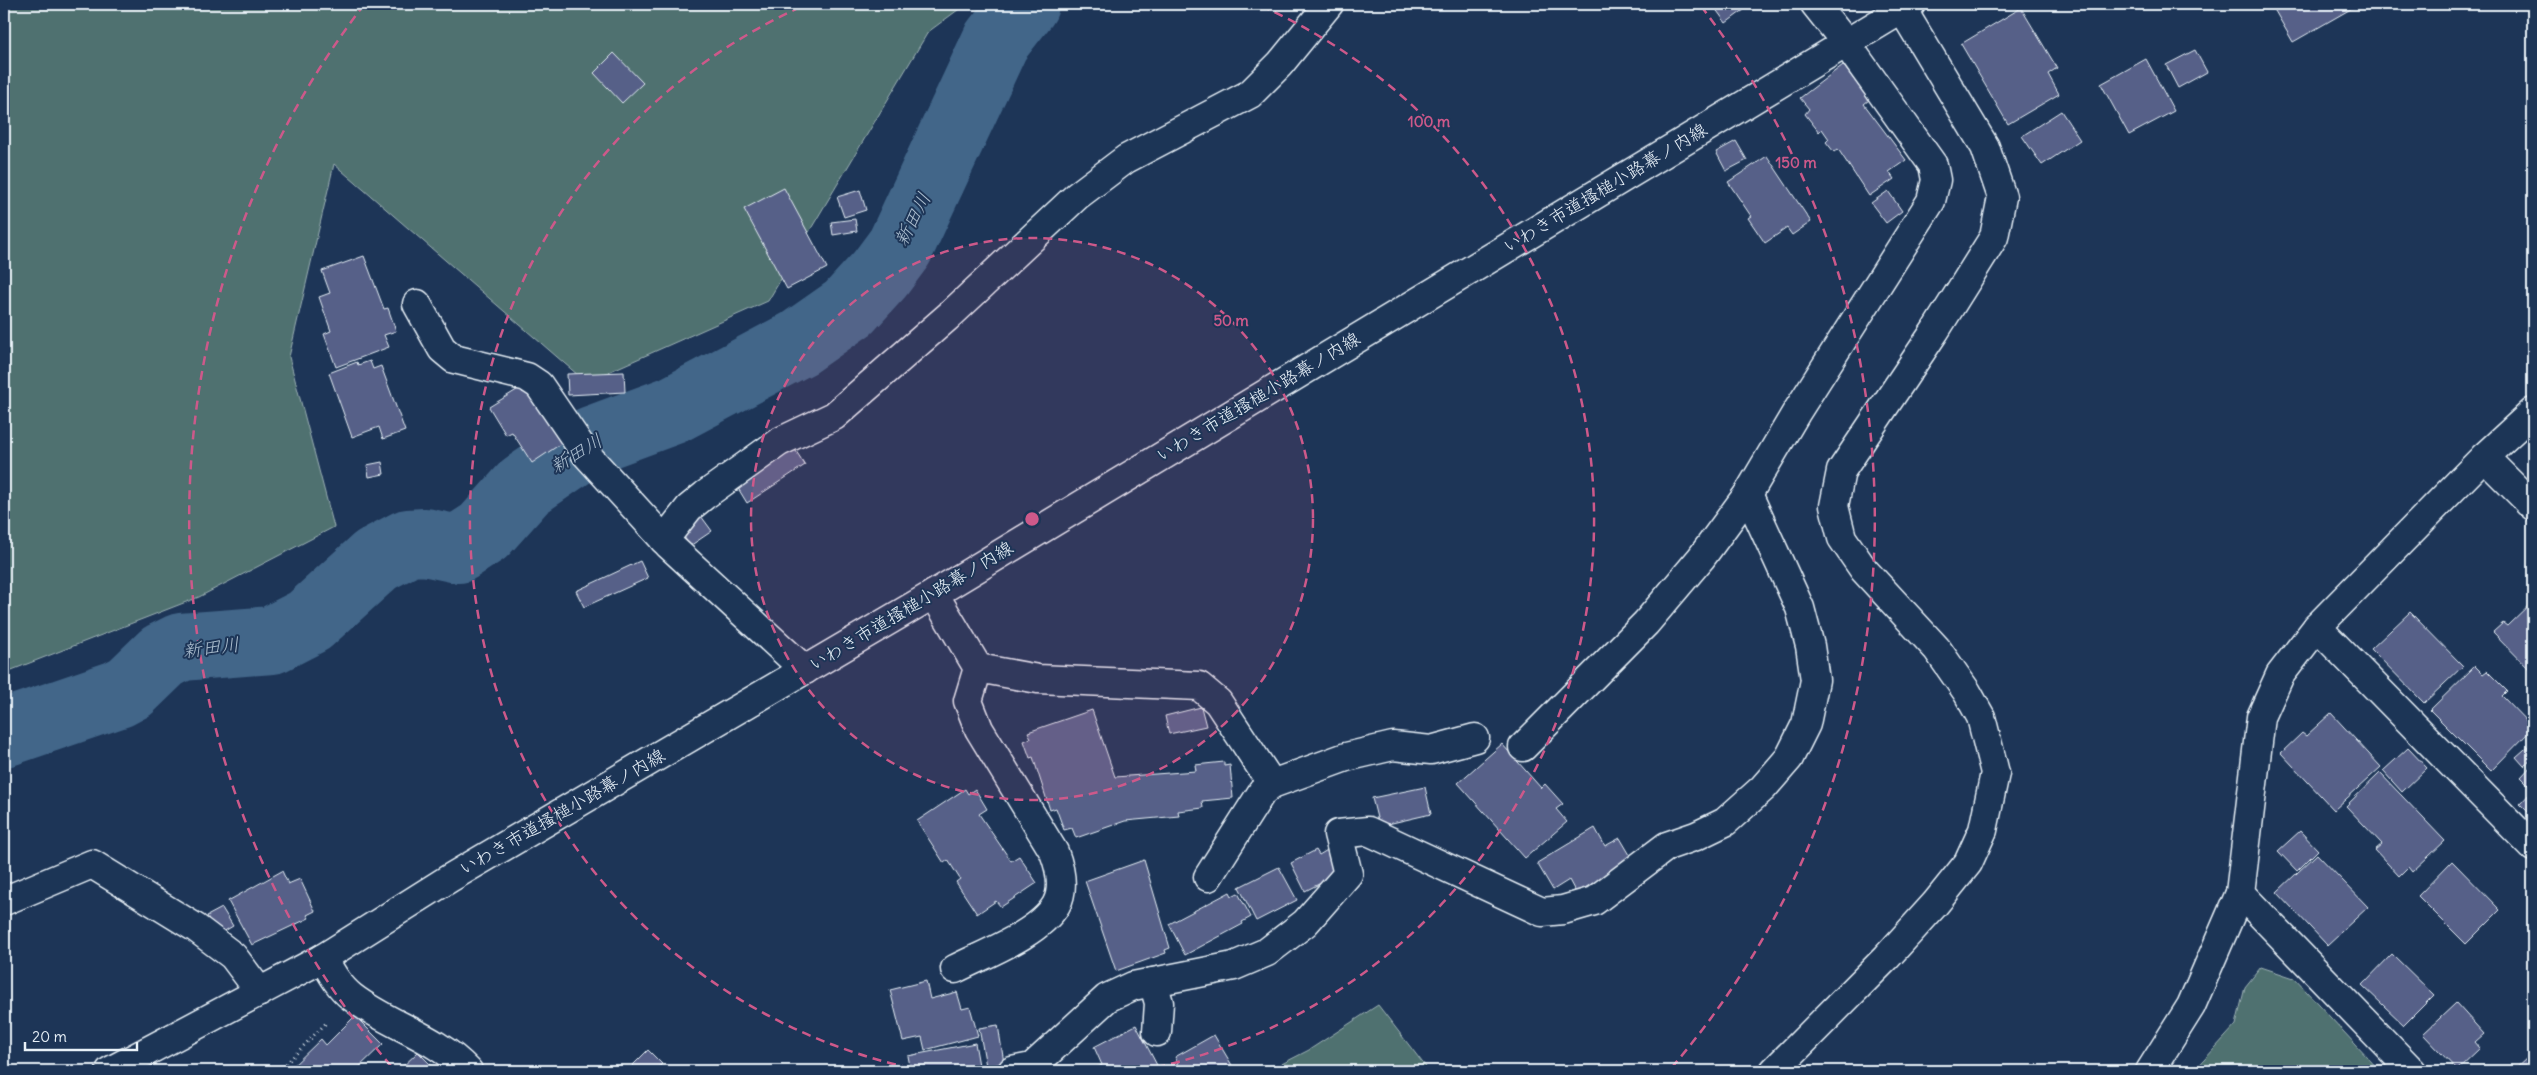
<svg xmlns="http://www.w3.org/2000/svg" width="2537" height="1075" font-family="Delius,'Klee One',sans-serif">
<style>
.green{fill:#507170;stroke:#9cb1b4}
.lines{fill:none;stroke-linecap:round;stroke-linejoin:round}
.river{stroke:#426689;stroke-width:68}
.building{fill:#576188;stroke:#e8f1f8}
.minor-casing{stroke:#e8f1f8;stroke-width:31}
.path{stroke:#e8f1f8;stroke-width:3;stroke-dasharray:1 4;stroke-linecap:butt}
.minor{stroke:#1d3557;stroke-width:28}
.ring{fill:none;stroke:#cd598a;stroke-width:2.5;stroke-dasharray:9 6}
.labels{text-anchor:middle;stroke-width:4;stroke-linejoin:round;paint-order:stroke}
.street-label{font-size:18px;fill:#e8f1f8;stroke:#1d3557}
.water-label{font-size:19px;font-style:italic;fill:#aec0d1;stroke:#1d3557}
.centre{fill:#cd598a;stroke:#1d3557;stroke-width:2.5}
.ring-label{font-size:15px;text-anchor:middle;font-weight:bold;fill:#cd598a;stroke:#1d3557;stroke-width:4;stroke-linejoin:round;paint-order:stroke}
</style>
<rect width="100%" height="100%" fill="#1d3557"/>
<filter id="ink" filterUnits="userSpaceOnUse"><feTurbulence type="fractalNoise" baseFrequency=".02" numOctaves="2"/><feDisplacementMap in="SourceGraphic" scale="10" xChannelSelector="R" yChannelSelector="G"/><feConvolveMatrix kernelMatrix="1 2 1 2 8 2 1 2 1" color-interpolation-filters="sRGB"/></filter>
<g filter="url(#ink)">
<g class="green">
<path d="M4,4H966L928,32L768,301L586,382L334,164L289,357L334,527L199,597L4,673Z"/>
<path d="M2261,967L2294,978L2380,1071H2194L2236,1025L2245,987Z"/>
<path d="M1378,1005L1429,1071H1268L1309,1050Z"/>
</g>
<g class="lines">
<path class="river" d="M4,733L118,694L131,687L163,656L181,647L272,640L309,621L376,560L408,543L425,542L458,549L484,532L525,486L592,440L673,410L799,343L849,308L880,274L900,247L996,41L1025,4"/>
</g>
<g class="building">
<path d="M1712,4H1752L1726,23Z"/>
<path d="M2271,4H2354L2356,6L2293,42Z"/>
<path d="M2021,8L2057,68L2048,74L2059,94L2008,124L1961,44Z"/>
<path d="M2195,50L2207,72L2178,88L2166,65Z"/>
<path d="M614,53L643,83L622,103L594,73Z"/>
<path d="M2146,59L2174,111L2129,135L2101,84Z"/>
<path d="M1843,65L1869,100L1864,104L1906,160L1889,172L1894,179L1869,196L1838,149L1834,152L1826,142L1829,139L1822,129L1819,132L1805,114L1809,109L1800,98Z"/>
<path d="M2061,111L2080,140L2042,165L2022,136Z"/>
<path d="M1736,141L1747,160L1726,171L1716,152Z"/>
<path d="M1767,156L1811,222L1792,235L1787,228L1765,243L1748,218L1751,216L1728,182Z"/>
<path d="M784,188L827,268L787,289L744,209Z"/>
<path d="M860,190L866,210L844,217L837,197Z"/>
<path d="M1888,191L1902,211L1886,223L1871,203Z"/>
<path d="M855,219L857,231L833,235L831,222Z"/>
<path d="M364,256L384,309L388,308L396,331L384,335L389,347L336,367L324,334L331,331L319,297L330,293L322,271Z"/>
<path d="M370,361L373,369L381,366L405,431L383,439L379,427L352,437L329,373L357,362L358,365Z"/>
<path d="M624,372L625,392L568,395L567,374Z"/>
<path d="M520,388L523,393L528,389L562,443L532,463L512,432L506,435L489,407Z"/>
<path d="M794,448L805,465L747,503L736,485Z"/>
<path d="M382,462L384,474L369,477L367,465Z"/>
<path d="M701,516L712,531L690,546L680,531Z"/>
<path d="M640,561L648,578L584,607L576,591Z"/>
<path d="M2533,601V673L2493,632L2503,623L2507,626Z"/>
<path d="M2410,612L2463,666L2424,703L2371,649Z"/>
<path d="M2475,666L2483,674L2487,671L2507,691L2502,696L2533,728L2491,771L2430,710Z"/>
<path d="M1201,707L1206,726L1169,734L1165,716Z"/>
<path d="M1092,710L1115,777L1196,771L1195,765L1224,762V766L1230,765L1233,798L1202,801L1203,808L1178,811L1179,816L1125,821L1076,838L1072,828L1064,830L1056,808L1050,810L1033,757L1030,758L1024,741L1031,738L1028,732Z"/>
<path d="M2331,713L2381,767L2334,810L2281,753L2302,733L2306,736Z"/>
<path d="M2533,742V758L2524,766L2516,757Z"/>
<path d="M1502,744L1541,788L1545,784L1563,804L1556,809L1567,822L1525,858L1458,783Z"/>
<path d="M2408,748L2427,768L2402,792L2383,771Z"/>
<path d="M2533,764V789L2521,777Z"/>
<path d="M2380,773L2445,841L2412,872L2408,867L2399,876L2375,850L2382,844L2346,806Z"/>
<path d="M1425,787L1431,814L1379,826L1372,798Z"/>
<path d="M965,789L968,794L975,789L987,809L979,814L1011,861L1019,856L1037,883L1001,907L996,901L977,914L956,882L960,879L948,860L944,863L917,821Z"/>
<path d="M2533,790V817L2520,804Z"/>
<path d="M1595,828L1605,846L1620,838L1633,860L1576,893L1569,880L1553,890L1537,863Z"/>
<path d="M2300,831L2318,850L2297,871L2278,851Z"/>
<path d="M1329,849L1341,873L1305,891L1291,863L1316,850L1319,855Z"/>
<path d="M2317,854L2368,907L2327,945L2277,892Z"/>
<path d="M1144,860L1170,948L1165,950L1166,953L1116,971L1085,881Z"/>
<path d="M2452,861L2500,910L2466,944L2418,896Z"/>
<path d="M1279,867L1297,900L1256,921L1239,887Z"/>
<path d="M282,871L288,884L300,879L315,911L307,915L309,918L252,945L228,901Z"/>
<path d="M1230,892L1232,896L1238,893L1251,917L1242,922L1243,924L1185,955L1169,924Z"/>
<path d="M222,908L233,926L218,935L207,916Z"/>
<path d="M2392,954L2434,995L2404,1025L2362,985Z"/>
<path d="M926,981L930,999L957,992L962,1009L970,1007L978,1036L925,1050L922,1037L903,1041L890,990Z"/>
<path d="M2456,1003L2484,1034L2475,1042L2480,1048L2457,1070L2423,1034Z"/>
<path d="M355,1016L383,1044L355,1071H288L321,1039L326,1045Z"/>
<path d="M998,1025L1004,1063L986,1066L979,1028Z"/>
<path d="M1136,1025L1160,1071H1090L1102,1065L1094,1047Z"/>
<path d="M1214,1035L1233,1067L1227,1071H1171L1169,1068L1178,1063L1175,1057Z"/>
<path d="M975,1043L980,1071H911L908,1056Z"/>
<path d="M648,1050L662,1064L655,1071H627Z"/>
<path d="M418,1052L437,1071H398Z"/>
<path d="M2528,1057L2533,1062V1071H2513Z"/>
</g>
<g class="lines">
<g class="minor-casing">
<g id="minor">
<path d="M417,304L442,349L454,359L527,377L539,385L586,454L669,545L805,670"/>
<path d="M2484,457L2533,506"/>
<path d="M664,540L689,508L705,495L779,442L834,416L951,314L1077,196L1126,159L1250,94L1280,64L1329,4"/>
<path d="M934,594L978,668L968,701L979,729L1054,852C1060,868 1065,889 1056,905C1039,934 984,954 955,969"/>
<path d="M2317,627L2533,847"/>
<path d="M978,668L1038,679L1199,686L1218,702L1272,784"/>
<path d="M1523,747L1646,623L1701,558L1748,494L1796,413L1931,201L1936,180L1933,165L1846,43L1815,4"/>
<path d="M1208,877L1262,792L1272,784L1346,757L1393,746L1431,750L1475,738"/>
<path d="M2240,893L2412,1071"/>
<path d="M4,901L92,864L196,928L233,956L260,992"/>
<path d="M323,958C331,972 339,987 352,997C388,1025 437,1037 468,1071"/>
<path d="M1153,982L1159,1003L1157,1032"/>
<path d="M110,1071L323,958L450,878L934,594L1911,4"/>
<path d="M1012,1071L1032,1067L1107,998L1133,986L1234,966L1267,952L1305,923L1348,874L1338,834L1368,831L1542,912L1563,910L1594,901L1667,846L1696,836L1725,822L1763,788L1789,758L1806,724L1815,680L1810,646L1800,608L1748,494"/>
<path d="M1774,1071L1886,958L1935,904L1968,863L1983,830L1995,773L1981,717L1967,692L1937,649L1864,570L1842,538L1834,506L1841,471L1935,331L1994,237L2002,197L1985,147L1902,9"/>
<path d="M2150,1071L2191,1006L2240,893L2261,717L2280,675L2317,627L2484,457L2533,412"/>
</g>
</g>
<path class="path" d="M279,1071L328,1021"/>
<use href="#minor" class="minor"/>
</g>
</g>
<circle cx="1032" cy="519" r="281" fill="#cd598a" fill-opacity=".12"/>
<g class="ring">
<circle cx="1032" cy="519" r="281"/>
<path d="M925 1071A562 562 0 0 1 803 6M1261 6A562 562 0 0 1 1139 1071"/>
<path d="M391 1066A843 843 0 0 1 363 6M1701 6A843 843 0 0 1 1673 1066"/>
</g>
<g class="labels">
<g class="street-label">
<text transform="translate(1605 188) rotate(-31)" y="6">いわき市道搔槌小路幕ノ内線</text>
<text transform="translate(1258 397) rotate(-31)" y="6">いわき市道搔槌小路幕ノ内線</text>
<text transform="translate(911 606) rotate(-31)" y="6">いわき市道搔槌小路幕ノ内線</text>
<text transform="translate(562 812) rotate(-30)" y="6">いわき市道搔槌小路幕ノ内線</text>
</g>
<g class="water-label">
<text transform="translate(912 219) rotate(-63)" y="7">新田川</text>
<text transform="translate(576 453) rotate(-31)" y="7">新田川</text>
<text transform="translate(211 647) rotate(-7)" y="7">新田川</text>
</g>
</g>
<circle cx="1032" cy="519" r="8" class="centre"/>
<g class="ring-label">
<text x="1429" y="127">100 m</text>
<text x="1796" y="168">150 m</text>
<text x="1231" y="326">50 m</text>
</g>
<rect width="2537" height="1075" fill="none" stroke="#1d3557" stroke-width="20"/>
<rect x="10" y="10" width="2517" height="1055" fill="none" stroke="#e8f1f8" stroke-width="2" filter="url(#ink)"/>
<path d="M25 1042v8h112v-8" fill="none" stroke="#e8f1f8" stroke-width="2.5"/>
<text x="32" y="1042" font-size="15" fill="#e8f1f8" stroke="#1d3557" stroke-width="4" paint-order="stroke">20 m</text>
</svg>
